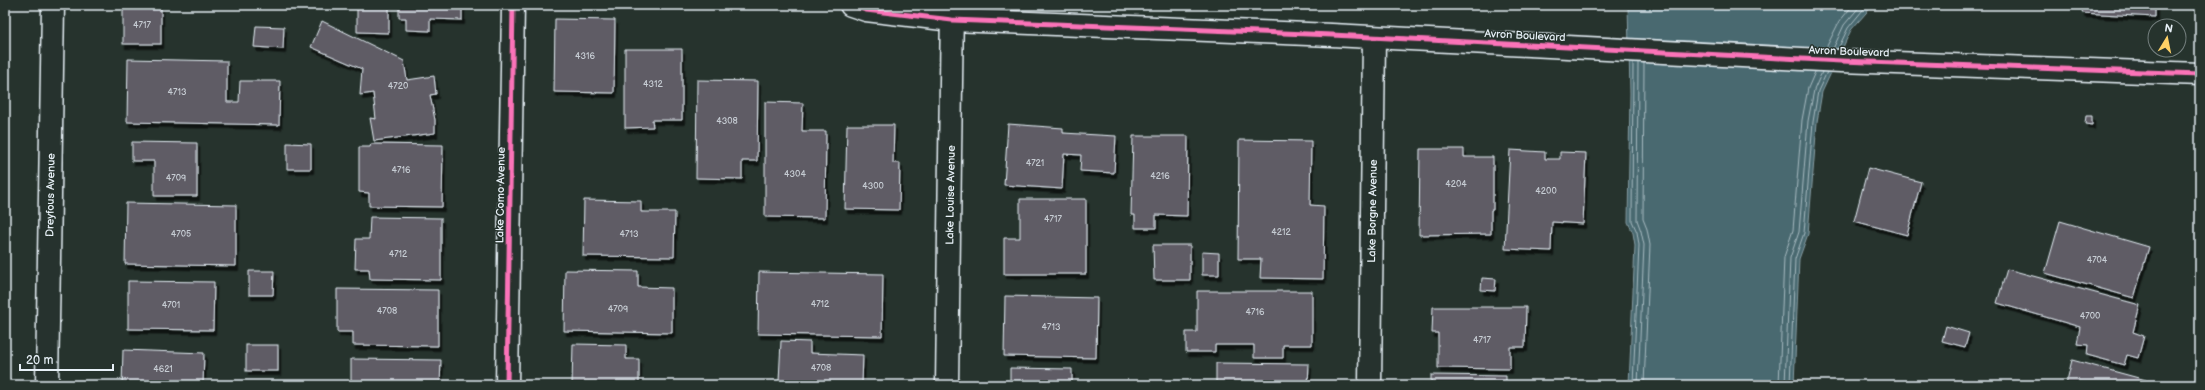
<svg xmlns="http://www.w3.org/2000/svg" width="2205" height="390" font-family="'Balsamiq Sans',sans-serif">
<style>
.water{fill:#496970;stroke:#899fa6}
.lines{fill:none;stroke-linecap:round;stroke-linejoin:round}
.shore{stroke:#a8bbc2;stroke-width:1}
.building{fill:#5e5b65;stroke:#e8f1f8;filter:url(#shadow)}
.minor-casing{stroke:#e8f1f8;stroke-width:25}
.minor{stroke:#26332d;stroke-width:22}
.cycleway-casing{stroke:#26332d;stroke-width:8}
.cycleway{stroke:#fb73b8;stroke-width:5}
.labels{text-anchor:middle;stroke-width:3;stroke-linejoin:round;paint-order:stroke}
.number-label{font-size:9px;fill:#c6ccd3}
.street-label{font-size:11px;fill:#e8f1f8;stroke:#26332d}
</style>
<defs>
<filter id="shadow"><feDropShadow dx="2.5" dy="4.5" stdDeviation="0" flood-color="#0009"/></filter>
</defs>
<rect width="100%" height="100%" fill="#26332d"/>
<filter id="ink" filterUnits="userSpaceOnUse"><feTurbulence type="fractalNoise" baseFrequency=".025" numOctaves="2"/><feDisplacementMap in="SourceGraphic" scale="8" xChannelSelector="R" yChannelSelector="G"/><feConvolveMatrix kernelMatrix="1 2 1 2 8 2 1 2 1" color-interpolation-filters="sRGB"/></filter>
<g filter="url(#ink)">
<path class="water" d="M1628,5H1873L1851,30L1822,92L1817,122L1808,234L1799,259L1794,385H1629L1635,245L1633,233L1628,222L1630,93Z"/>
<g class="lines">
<g class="shore">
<path d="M1826,48L1839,22L1853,5"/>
<path d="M1833,49L1844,25L1861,5"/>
<path d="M1838,49L1848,28L1867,5"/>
<path d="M1633,62L1632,221L1637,232L1639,245L1633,385"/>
<path d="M1638,63L1637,220L1641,231L1644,245L1638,385"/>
<path d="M1644,63L1643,219L1647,229L1650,245L1644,385"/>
<path d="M1779,385L1784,257L1793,230L1802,120L1808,88L1815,72"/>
<path d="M1785,385L1790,258L1799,232L1808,121L1814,90L1822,72"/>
<path d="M1790,385L1795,259L1804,233L1813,122L1818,91L1827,72"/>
</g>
</g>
<g class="building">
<rect x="123" y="5" width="38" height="39"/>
<path d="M357,5H389V33L357,32Z"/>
<path d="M399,5H462V20L430,19V31L406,30V18H399Z"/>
<path d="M2083,5H2155V17L2082,13Z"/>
<path d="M555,19L615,20L614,93L554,92Z"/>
<path d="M322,21L404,61L407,80L434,76L436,94L430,95L435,120V133L374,141L370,118L376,119L373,93L360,95L362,69L311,47Z"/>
<path d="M256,26L284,27L283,49L254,47Z"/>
<path d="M625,49H682V120H652L653,127L625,128Z"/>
<path d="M128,59L227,61V102H239L240,81H280L279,125L127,122Z"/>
<path d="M697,80L758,81L757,161H742V179L696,178Z"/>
<path d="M765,102L803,103L802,131H826L825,218L765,217Z"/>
<path d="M2086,116H2092V125L2085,124Z"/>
<path d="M1008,124L1063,128V133L1116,136L1114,173L1080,171L1081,155L1064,154L1062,189L1004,185Z"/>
<path d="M847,125H894L893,163H900L899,210L845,209Z"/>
<path d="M1133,136H1188L1187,216L1156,215V228H1135V215H1131Z"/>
<path d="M1239,140L1311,141L1310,205L1324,206L1323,279L1260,278L1261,259H1238Z"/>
<path d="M132,142L197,143V196H154V161H132Z"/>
<path d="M287,143L311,144V169H287Z"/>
<path d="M371,144L443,145L442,207L369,206V193L359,192V147H370Z"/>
<path d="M1420,149H1464V157H1493V210H1491V234L1419,235Z"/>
<path d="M1510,150L1545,152V159H1560V152L1586,153L1583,224L1552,222L1551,251L1505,249Z"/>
<path d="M1868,168L1921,182L1907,235L1854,221Z"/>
<path d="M1020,199H1086V274H1004V238H1020Z"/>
<path d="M584,200L641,201V212H675L674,257L583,256Z"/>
<path d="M126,203L236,205V266L125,264Z"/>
<path d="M370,217L441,218V280L370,279L369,269H355L356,239H369Z"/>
<path d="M2060,221L2149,247L2134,298L2045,273Z"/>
<path d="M1153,245H1190V280H1154Z"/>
<path d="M1202,252L1219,253V275H1202Z"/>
<path d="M2007,269L2140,305L2133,332L2144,336L2138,358L2127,355L2124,365L2087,355L2088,345L2077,344L2080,327L1997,303Z"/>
<path d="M565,270L638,271V287L672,288V333L564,331Z"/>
<path d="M249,271H274L273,295H249Z"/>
<path d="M759,272L883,274L882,336L758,334Z"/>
<path d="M1482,278L1496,279L1495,291L1481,290Z"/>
<path d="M128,281L214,282L213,330L128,329Z"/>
<path d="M337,289L438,290V346L353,345V332H337Z"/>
<path d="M1197,291H1312V345H1283V358H1254V345H1215V352H1186V332H1197Z"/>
<path d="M1005,296L1097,298L1096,358L1004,356Z"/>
<path d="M1433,307H1526L1525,347H1510V369L1438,368V333H1432Z"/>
<path d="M1946,326L1969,333L1965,347L1942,341Z"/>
<path d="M781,341L810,342V353L863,355L862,385H791V381H779Z"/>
<path d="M573,344L626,345V359H639V385H572Z"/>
<rect x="246" y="345" width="32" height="26"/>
<path d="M123,350L204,353L203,385H122Z"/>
<path d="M351,359L441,360L440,385H351Z"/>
<path d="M2072,360L2146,380L2145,385H2066Z"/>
<path d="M1216,363L1309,364L1308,385H1216Z"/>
<path d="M1010,368L1072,369V385H1010Z"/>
<path d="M1431,375L1506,376V385H1431Z"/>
</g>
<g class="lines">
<g class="minor-casing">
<g id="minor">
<path d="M851,5L866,10L952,20L1332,35L1841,61L2200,74"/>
<path d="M47,385L53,5"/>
<path d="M507,385L513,5"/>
<path d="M947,385L952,6"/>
<path d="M1370,385L1374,38"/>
</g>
</g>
<use href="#minor" class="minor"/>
<g class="cycleway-casing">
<g id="cycleway">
<path d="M851,5L866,10L952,20L1332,35L1841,61L2200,74"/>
<path d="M507,385L513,5"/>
</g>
</g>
<use href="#cycleway" class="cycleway"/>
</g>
</g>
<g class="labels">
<g class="number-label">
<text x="142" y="28">4717</text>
<text x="585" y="59">4316</text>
<text x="653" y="87">4312</text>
<text x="398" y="89">4720</text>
<text x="177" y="95">4713</text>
<text x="727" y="124">4308</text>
<text x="1035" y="166">4721</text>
<text x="401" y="173">4716</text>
<text x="795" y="177">4304</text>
<text x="1160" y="179">4216</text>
<text x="176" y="181">4709</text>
<text x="1456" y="187">4204</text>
<text x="873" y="189">4300</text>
<text x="1546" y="194">4200</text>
<text x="1053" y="222">4717</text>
<text x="1281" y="235">4212</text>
<text x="181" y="237">4705</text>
<text x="629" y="237">4713</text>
<text x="398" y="257">4712</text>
<text x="2097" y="263">4704</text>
<text x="820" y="307">4712</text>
<text x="171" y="308">4701</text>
<text x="618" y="312">4709</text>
<text x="387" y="314">4708</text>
<text x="1255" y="315">4716</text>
<text x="2090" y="319">4700</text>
<text x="1051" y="330">4713</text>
<text x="1482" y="343">4717</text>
<text x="821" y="371">4708</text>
<text x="163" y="372">4621</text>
</g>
<g class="street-label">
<text transform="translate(1525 35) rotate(3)" y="4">Avron Boulevard</text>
<text transform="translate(1849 51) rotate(2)" y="4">Avron Boulevard</text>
<text transform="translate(50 195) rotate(-89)" y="4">Dreyfous Avenue</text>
<text transform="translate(500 195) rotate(-89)" y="4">Lake Como Avenue</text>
<text transform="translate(950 195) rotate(-89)" y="4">Lake Louise Avenue</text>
<text transform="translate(1372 211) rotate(-89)" y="4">Lake Borgne Avenue</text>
</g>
</g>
<rect width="2205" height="390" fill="none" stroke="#26332d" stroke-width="20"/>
<rect x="10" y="10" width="2185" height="370" fill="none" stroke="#e8f1f8" stroke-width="1.5" filter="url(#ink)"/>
<g transform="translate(2167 38) rotate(10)"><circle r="19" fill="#26332d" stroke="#747f7e"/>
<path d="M0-3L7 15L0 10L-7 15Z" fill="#ffd166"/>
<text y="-6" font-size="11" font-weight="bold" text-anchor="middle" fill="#e8f1f8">N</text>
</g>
<path d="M20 364v6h93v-6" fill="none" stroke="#e8f1f8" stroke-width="2"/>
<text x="26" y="364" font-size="12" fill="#e8f1f8" stroke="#26332d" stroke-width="3" paint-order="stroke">20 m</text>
</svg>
